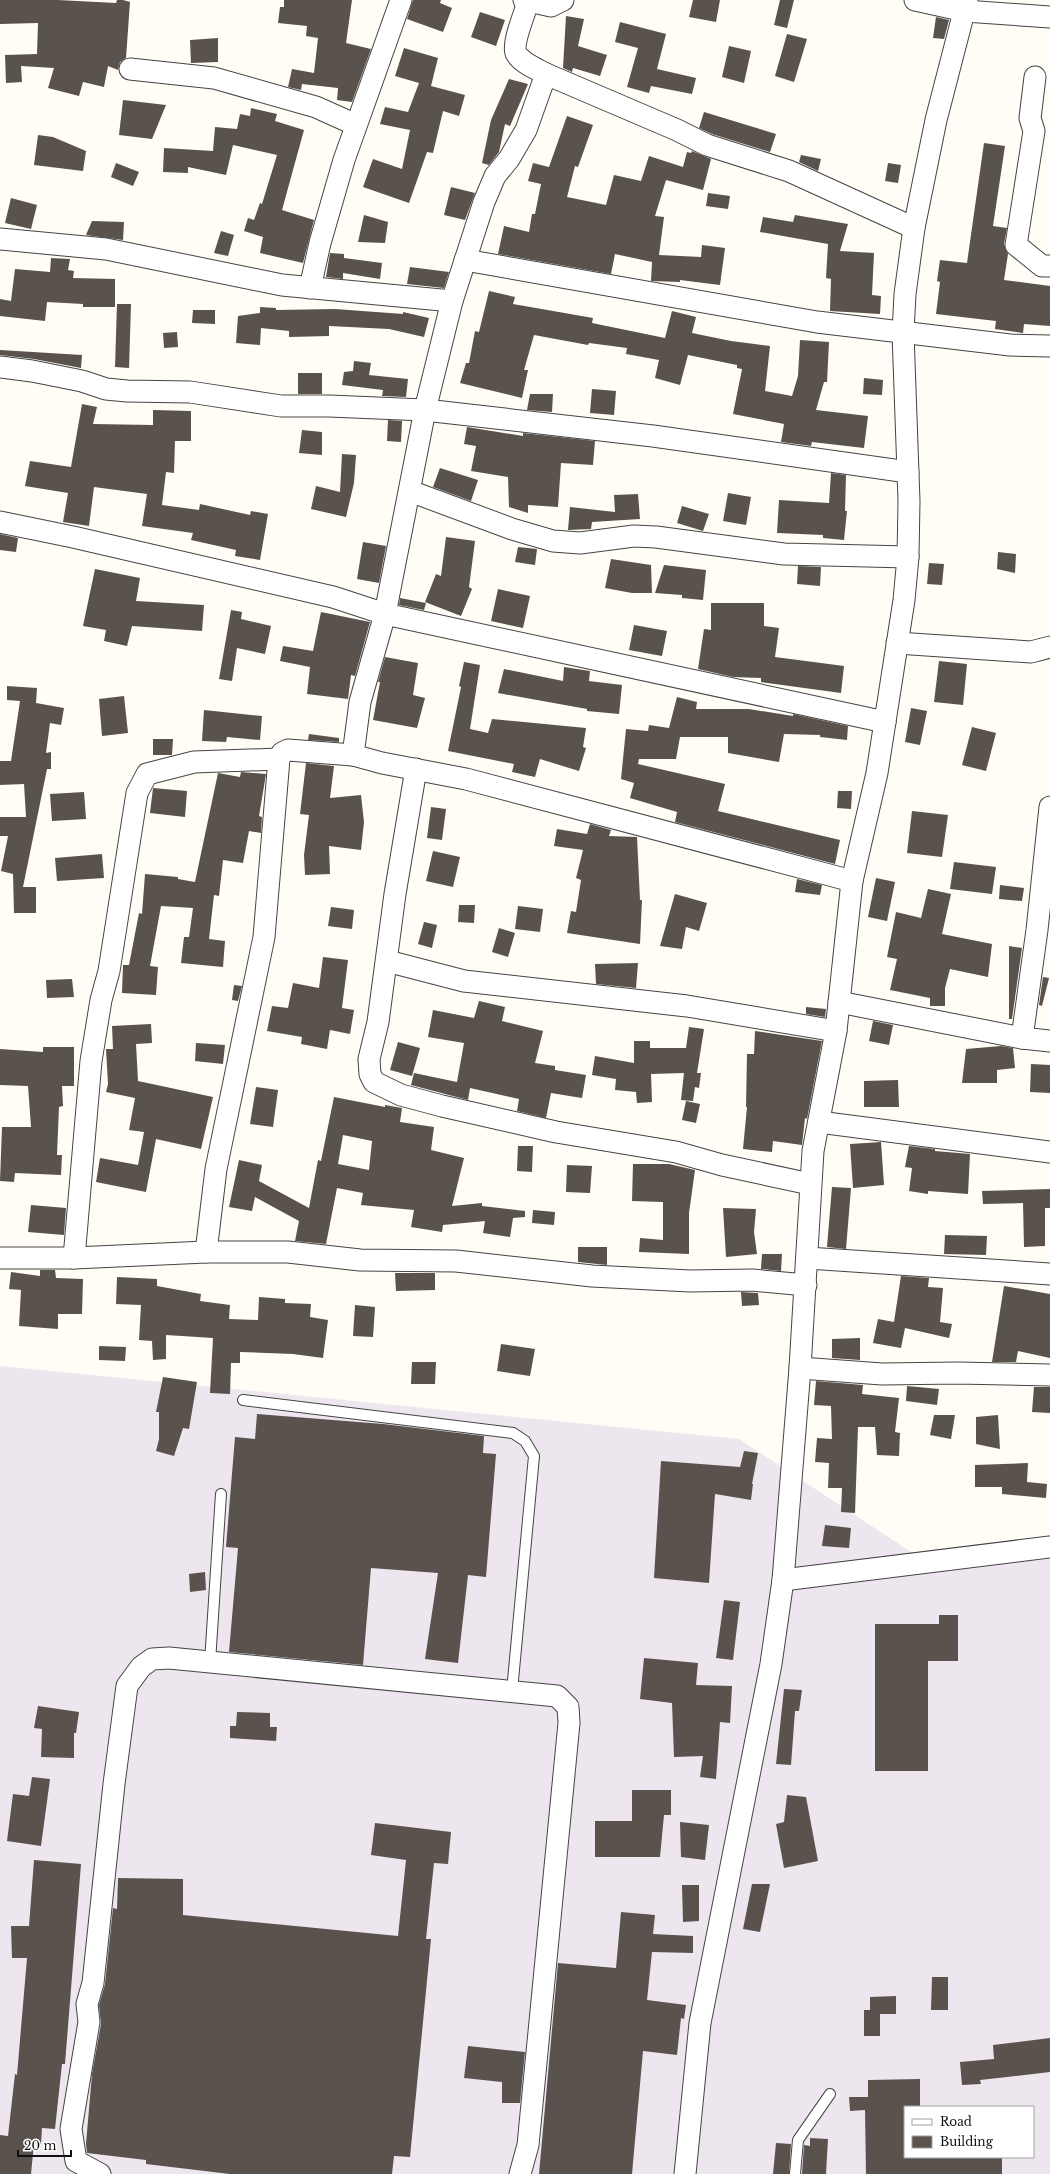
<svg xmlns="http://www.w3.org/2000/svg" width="1050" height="2174" font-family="'Libre Baskerville',serif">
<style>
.industrial{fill:#eee6ef;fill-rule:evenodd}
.building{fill:#5a524d;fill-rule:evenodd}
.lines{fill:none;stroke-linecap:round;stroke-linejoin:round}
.lane-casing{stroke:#444;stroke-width:12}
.street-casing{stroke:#444;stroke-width:23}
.lane{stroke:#fff;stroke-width:10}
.street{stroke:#fff;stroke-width:21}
</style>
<rect width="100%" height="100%" fill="#fffdf5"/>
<path class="industrial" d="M0,1366L739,1439L928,1563L1050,1548V2174H0ZM905,2107H1033V2157H905Z"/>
<g class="building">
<path d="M0,0H58L116,3L117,0H123L130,2L126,58L120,62L118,70L108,66L104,87L83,82L79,96L48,88L54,68L21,66L22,82L6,83L5,55L37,54L38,23L0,24Z"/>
<path d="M284,0H352L346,43L371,49L352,102L337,100L338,88L302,84L301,90L288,87L292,69L314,73L318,38L306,36L307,26L278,23L280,7H284Z"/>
<path d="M413,0H441L440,3L452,8L443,32L407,19Z"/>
<path d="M693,0H720L716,22L689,17Z"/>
<path d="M780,0H794L787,28L774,25Z"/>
<path d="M480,12L505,20L496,46L471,37Z"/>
<path d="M566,16L584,19L578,46L607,55L600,76L573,68L572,72L563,68Z"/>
<path d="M936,17L949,20L944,39L933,38Z"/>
<path d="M620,22L666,34L657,69L696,78L692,94L651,86L649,93L627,87L638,48L615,42Z"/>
<path d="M787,34L807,39L794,82L775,76Z"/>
<path d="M218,38V62L191,63L190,40Z"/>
<path d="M729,46L751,51L744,83L722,77Z"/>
<path d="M404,48L438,58L431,86L465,95L459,116L443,111L433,153L427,152L409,203L363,187L373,159L402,169L410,130L380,124L385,107L408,112L419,83L395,76Z"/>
<path d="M509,79L528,84L510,126L505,124L499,152L489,165L482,163L491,120Z"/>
<path d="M123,100L166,105L152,139L119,135Z"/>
<path d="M251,108L277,114L275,121L304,130L282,210L314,220L303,263L260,253L263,237L244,231L248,218L254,220L260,203L262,204L277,155L233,145L226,175L188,167V173L163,172L164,148L213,151L215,127L237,129L240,114L250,116Z"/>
<path d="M704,112L776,134L770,152L712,134L699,128Z"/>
<path d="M567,116L593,125L578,167L575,166L567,197L606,205L614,175L641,181L649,156L683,167L687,152L691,153L692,151L711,159L703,190L666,180L655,216L664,217L659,255L701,257L702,245L725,248L720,285L680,280V282L651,281L652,262L615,254L611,274L498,254L504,226L529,232L532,214H535L541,184L528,181L533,163L549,167Z"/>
<path d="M38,135L53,137L86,151L83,171L34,165Z"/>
<path d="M984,143L1005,146L993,226L1007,228L1004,244L1008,254L1004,280L1050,286V326L1024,324L1023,333L995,329L996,321L936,314L940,282L937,281L940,260L967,263Z"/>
<path d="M801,155L821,159L818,171L799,162Z"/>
<path d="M116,163L139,172L133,186L111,177Z"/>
<path d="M888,163L901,165L898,183L885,181Z"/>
<path d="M451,187L475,193L465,220L444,215Z"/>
<path d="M708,193L730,196L728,209L706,206Z"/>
<path d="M11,198L37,205L31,229L5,223Z"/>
<path d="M364,215L388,222L385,243L358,242Z"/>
<path d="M795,215L848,224L840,251L874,253L872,295L881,296L880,314L830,311L831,279L826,278L828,244L760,232L763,217L793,222Z"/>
<path d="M92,221L124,222L123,240L86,235Z"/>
<path d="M221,231L234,235L228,256L214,253Z"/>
<path d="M330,253L344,254V258L382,263L380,279L343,273V279L326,277Z"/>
<path d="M51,258L70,259L68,270L74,271L73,278L115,279V307H83V304L47,302L45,321L0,316V299L11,301L15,269L50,272Z"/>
<path d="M410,267L449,272L444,288L407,284Z"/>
<path d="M489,291L515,297L513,304L593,318L592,323L665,338L672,311L696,317L692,333L731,341L770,346L765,391L792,396L798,376L800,340L829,342L827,382H824L816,410L868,416L864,448L812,442L811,446L781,442L784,424L733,414L742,369L737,368V365L688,355L680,385L655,378L659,360L626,354L627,348L589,343L588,345L534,335L524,370H528L522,398L460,383L466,363H469L475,331L479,332Z"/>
<path d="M117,304H131L129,368L115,367Z"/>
<path d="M260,307L276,308V310L335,309L403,314V312L429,318L424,337L389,329L329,326V336L289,337V331L261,328L260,345L236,343L238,316L260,313Z"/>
<path d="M193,310H215V324L192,323Z"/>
<path d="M177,332L178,347L164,348L163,333Z"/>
<path d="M0,350L82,355L81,368L34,359L0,355Z"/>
<path d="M354,361L371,363L369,375L408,379L406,397L382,396L383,390L342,385L344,372L353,371Z"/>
<rect x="298" y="373" width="24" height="21"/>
<path d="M864,378L883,380L882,395L863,394Z"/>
<path d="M592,389L616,391L614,415L590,413Z"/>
<path d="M530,394H553L552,412L527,410Z"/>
<path d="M82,404L97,407L93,424L153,425V410L191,411V441H175L174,473L166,472L162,505L199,510L200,504L250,515L251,511L268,514L260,560L235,556L236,550L191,540L193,533L142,526L147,494L94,487L89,526L63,522L68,493L25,486L30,461L71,467Z"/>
<path d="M388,420L402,421L401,442L387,441Z"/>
<path d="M467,427L523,436V433L595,441L593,465L561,463L558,507L528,505V513L509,507L508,477L471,471L476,446L464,444Z"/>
<path d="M302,430L322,432V455L299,453Z"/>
<path d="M342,454L356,455L354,483L346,517L311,509L316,486L340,492Z"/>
<path d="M440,468L478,480L471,501L433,487Z"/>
<path d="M831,473L846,475L845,511H847L844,540L823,538V535L777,533L779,500L829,503Z"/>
<path d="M728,493L751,497L746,525L723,521Z"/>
<path d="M638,494L640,519L592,522L591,529L568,530L570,507L615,512L614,495Z"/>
<path d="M682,506L709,514L703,531L677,523Z"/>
<path d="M0,534L18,538L16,552L0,550Z"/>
<path d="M446,537L475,541L469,587L472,589L461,616L425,602L436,574L441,576Z"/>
<path d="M363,542L386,546L379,583L357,579Z"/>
<path d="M518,547L537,549L535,565L515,562Z"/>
<path d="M998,552L1016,554L1015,573L997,569Z"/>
<path d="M611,559L651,565L652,593H632L605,588Z"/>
<path d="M929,563L944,564L942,585L927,584Z"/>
<path d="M664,565L706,570L703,600L682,598V595L655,593Z"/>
<path d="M798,566L821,567L820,586L797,584Z"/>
<path d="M95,569L140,578L136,601L204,605L202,631L132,626L127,646L104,641L106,630L83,626Z"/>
<path d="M498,589L530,596L523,628L491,621Z"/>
<path d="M400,598L426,603L424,610L399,605Z"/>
<path d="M711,603H764V626L779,628L775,657L844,666L841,693L761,682V678L733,677L698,669L704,629L711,630Z"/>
<path d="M231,610L242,612L241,619L271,626L265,654L237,648L232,681L219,679Z"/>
<path d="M321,612L370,622L355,676L351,675L348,699L307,694L310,667L280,661L283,646L313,651Z"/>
<path d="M634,625L667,631L662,656L629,650Z"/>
<path d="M385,657L418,663L413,695L425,698L417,728L373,720L380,682H378Z"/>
<path d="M939,661L967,664L963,705L934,702Z"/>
<path d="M464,662L480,665L470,729L488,733L492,719L586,728L583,747L586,748L579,771L540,759L535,777L512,772L514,764L448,751L461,687L459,686Z"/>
<path d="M564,667L590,671L589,681L622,685L619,714L587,711V709L498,693L504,669L563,681Z"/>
<path d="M7,686L37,688L36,703L64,708L61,725L50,723L46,753L51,752V769H47L23,887H36V913H14L13,874L1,871L8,836H0V817H26L24,784L0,785V761H11L20,701L7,700Z"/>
<path d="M124,696L128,733L102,736L99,699Z"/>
<path d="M677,697L697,702L696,709H749L793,716V714L848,726L847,740L820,737V735L784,734L779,762L728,753V737H680L676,759H639L638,764L725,784L718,811L840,840L835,864L675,822L677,812L630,798L634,783L621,779L626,729L648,731L649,725L669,728Z"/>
<path d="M911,708L927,711L920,745L905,742Z"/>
<path d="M204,710L262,716L260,740L227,737L226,742L202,741Z"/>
<path d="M972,727L996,733L986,771L962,765Z"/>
<path d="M309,734L339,738V742L308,740Z"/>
<path d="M153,739H173L172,755H153Z"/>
<path d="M306,763L334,766L330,798L361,795L364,822L361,850L329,846L330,874L305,875L304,855L309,815L300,814Z"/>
<path d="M241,772L266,774L259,816L262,817L261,833L249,831L243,863L223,860L219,896L214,895L209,939L225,941L223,967L181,963L184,937H189L193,908L161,906L150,966L158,967L156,995L122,993L123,965H129L139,913L142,914L145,874L178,877V879L195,882L218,773L240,777Z"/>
<path d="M153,788L187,791L185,817L150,813Z"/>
<path d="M838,791H852L851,809L837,808Z"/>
<path d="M84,792L86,819L52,821L50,794Z"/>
<path d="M431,807L446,809L442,840L427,838Z"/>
<path d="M912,811L948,815L942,857L907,853Z"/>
<path d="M590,824L611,830L609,836L637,837L640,900H642L640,944L567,933L571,911L576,912L581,880L576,878L583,850L554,846L557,829L587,834Z"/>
<path d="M433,851L460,857L453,887L426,881Z"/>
<path d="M102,854L104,878L57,881L55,858Z"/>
<path d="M954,862L996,867L992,894L950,889Z"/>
<path d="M876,878L895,882L887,921L868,917Z"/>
<path d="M797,879L822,885L820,895L795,892Z"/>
<path d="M1000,885L1024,888L1022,901L999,899Z"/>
<path d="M928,889L951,894L942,934L992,944L988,977L950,969L945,988V1006H930V998L890,990L897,959L887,957L896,912L921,918Z"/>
<path d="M675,894L707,903L699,931L686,927L682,949L660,946Z"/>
<path d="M459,905H475L474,923L458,922Z"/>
<path d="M518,906L543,909L540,932L515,929Z"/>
<path d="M331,907L354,910L352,929L328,926Z"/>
<path d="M424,922L437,925L432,948L418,944Z"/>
<path d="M499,928L515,933L508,957L492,952Z"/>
<path d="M1009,946L1022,948L1012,1019H1009Z"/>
<path d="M323,957L348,960L342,1008L354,1010L350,1034L330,1030L327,1049L301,1044L302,1037L267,1031L272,1006L288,1008L293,983L319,988Z"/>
<path d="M638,963L636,988L596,984L595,964Z"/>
<path d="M1043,977L1049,978L1042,1006L1039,1005Z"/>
<path d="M72,979L74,997L47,998L46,980Z"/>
<path d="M234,985L242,986L238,1001L232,1000Z"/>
<path d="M479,1001L505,1007L502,1021L543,1031L535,1063L555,1066V1070L586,1075L582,1098L551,1093L546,1118L517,1111L519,1099L470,1088L468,1100L411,1085L414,1073L457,1082L464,1043L428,1037L433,1010L474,1018Z"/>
<path d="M806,1007L826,1009L825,1017L806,1014Z"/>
<path d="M873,1021L893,1025L889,1045L869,1041Z"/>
<path d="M151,1024L152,1043L136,1044L138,1081L213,1097L201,1149L156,1139L146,1192L96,1182L100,1158L138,1165L144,1132L129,1130L135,1098L106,1092L108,1084L106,1049H113L112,1026Z"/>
<path d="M689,1027L704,1029L697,1073H701L699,1088L695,1087L693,1101L681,1100L684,1073L651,1074L652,1102L637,1103L636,1092L615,1090L616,1079L592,1075L595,1056L634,1063V1041H650V1048H686Z"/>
<path d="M755,1031L822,1041L807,1119L805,1118L802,1145L773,1141L772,1152L743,1149L747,1107H746L747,1054H754Z"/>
<path d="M398,1042L420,1048L412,1076L390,1070Z"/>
<path d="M196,1043L225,1045L223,1064L195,1061Z"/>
<path d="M1001,1046L1013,1048L1015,1068L997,1070V1083H962L966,1049Z"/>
<path d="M43,1047H74V1086H62L63,1106L59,1107L57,1155H62L61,1175L15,1173L14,1182L0,1181L2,1127H31L28,1086L0,1085V1049L43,1052Z"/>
<path d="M1031,1064L1050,1065V1093L1030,1092Z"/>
<path d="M898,1080L899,1107H864V1081Z"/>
<path d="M256,1087L278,1090L273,1127L250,1124Z"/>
<path d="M334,1097L385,1107V1105L402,1108L400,1122L434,1127L431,1150L464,1158L452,1206L482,1203V1206L525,1211V1217L513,1218L510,1237L483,1233L485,1221L443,1225L442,1232L411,1227L414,1210L361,1205L363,1193L337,1188L326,1244L295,1241L299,1221L255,1197L252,1211L229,1207L239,1160L262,1165L259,1181L309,1208L318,1160L321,1161ZM343,1135L372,1141L369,1170L338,1164Z"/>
<path d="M686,1101L700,1104L696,1123L682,1120Z"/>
<path d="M881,1142L884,1185L853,1188L850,1144Z"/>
<path d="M518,1146H533L532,1172L517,1171Z"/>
<path d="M909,1146L935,1149V1151L970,1154L968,1194L928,1191V1194L909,1191L912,1168L905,1167Z"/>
<path d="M633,1164H669L695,1170L689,1213V1254L639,1252L640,1238L663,1240V1202L632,1201Z"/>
<path d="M567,1165L592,1166L590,1193L566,1192Z"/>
<path d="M832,1187L851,1188L846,1249L827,1247Z"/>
<path d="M1050,1189V1208H1045V1246L1024,1247L1023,1203L983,1204L982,1191Z"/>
<path d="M31,1205L66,1208L64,1235L28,1232Z"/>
<path d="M723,1208L756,1209L754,1232L757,1254L726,1257Z"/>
<path d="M533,1210L555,1212L554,1225L532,1223Z"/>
<path d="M945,1235L987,1236L986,1255L944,1254Z"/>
<path d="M578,1247H607V1265L578,1262Z"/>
<path d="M762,1254H782L781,1271L761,1269Z"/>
<path d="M40,1270H55L56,1278L83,1279L82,1314H58V1329L19,1326L21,1290L9,1289L11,1272L40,1276Z"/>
<path d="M395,1273H435V1290L396,1291Z"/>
<path d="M901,1276L929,1278L928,1287L943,1288L940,1322L952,1324L949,1338L905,1328L901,1348L873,1343L878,1319L894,1322Z"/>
<path d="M117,1277L157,1279V1286L201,1294L200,1301L230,1305L229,1319L258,1320L259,1297L285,1299V1303L311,1304L310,1317L328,1320L323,1358L293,1354L240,1352V1363H231L230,1394L210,1393L213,1338L166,1335V1359L153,1360L152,1341L139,1340L141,1305L116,1304Z"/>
<path d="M1004,1286L1050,1294V1358L1018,1351L1016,1362H992Z"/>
<path d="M741,1292L758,1293L759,1305L742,1306Z"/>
<path d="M355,1305L375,1307L373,1337L353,1336Z"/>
<path d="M860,1338V1360L832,1358V1339Z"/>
<path d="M501,1344L535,1349L530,1376L497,1371Z"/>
<path d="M99,1346L126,1347L125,1361L99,1360Z"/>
<path d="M412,1362H436L435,1384H411Z"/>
<path d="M163,1377L197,1382L189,1429L183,1428L174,1456L156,1451L159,1439V1412H156Z"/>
<path d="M816,1381L863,1385L862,1394L899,1398L895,1432L900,1433L899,1456L877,1455L875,1427H858L855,1513L841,1512L842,1488H828L829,1463L815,1462L817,1438L832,1439L831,1406L814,1405Z"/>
<path d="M907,1386L939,1389L937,1405L906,1401Z"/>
<path d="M1034,1387H1050V1413L1032,1412Z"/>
<path d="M257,1414L383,1424L484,1436L483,1453L496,1454L486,1577L468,1575L458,1663L425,1659L438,1573L371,1568L363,1665L229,1652L238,1548L226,1547L235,1437L255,1439Z"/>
<path d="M934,1415H955L951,1439L930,1435Z"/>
<path d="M998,1415L1000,1449L976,1444V1417Z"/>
<path d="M744,1451L758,1453L752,1484H753L751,1500L715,1494L709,1583L654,1578L661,1461L740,1467Z"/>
<path d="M1028,1463L1027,1482L1047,1484L1046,1498L1002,1494V1487H975V1465Z"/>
<path d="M825,1525L851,1528L849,1548L822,1546Z"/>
<path d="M205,1572L206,1590L190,1592L189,1574Z"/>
<path d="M724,1600L740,1602L733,1660L716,1658Z"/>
<path d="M939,1615H958V1661H928V1771H875V1624H939Z"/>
<path d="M644,1658L698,1663L696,1685L732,1686L730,1723L720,1722L716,1779L700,1777L703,1756L674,1757L672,1703L640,1699Z"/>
<path d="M784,1689L802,1690L799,1711H795L791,1765L776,1764Z"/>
<path d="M38,1706L79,1712L76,1733H74V1758L41,1757L42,1729L34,1728Z"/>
<path d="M237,1712L270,1713V1727H277L276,1741L230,1738V1726H236Z"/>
<path d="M32,1777L50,1779L41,1846L7,1841L13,1794L29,1796Z"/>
<path d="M632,1790H671V1815H664L660,1857H595V1821H632Z"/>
<path d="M787,1795L806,1797L818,1861L784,1868L776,1824L784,1822Z"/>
<path d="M680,1822L709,1825L705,1860L681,1857Z"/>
<path d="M375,1823L451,1832L448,1864L434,1863L426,1939H431L410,2157L394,2156L392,2174H230L146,2164V2160L87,2153L86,2144L92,2074L101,2024L99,2005L105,1984L113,1908L117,1909L118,1878L183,1879V1915L398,1936L406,1860L371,1855Z"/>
<path d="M34,1860L81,1864L65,2064H62L55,2129L42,2128L41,2144L34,2143L31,2174H0V2135L8,2136L15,2074L17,2075L27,1958H12L11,1926H29Z"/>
<path d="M752,1884H770L760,1932L743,1929Z"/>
<path d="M682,1885H699V1921L683,1922Z"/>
<path d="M621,1912L655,1915L653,1934L693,1936V1953L652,1952L647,2000L686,2005L684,2019L681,2018L677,2055L643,2051L632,2174H539L558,1963L616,1968Z"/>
<path d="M932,1977H948V2010H931Z"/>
<path d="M896,1996V2014H880V2036H864V2010H870V1997Z"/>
<path d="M1050,2038V2072L980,2080L981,2084L962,2085L960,2062L994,2059L993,2045Z"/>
<path d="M468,2046L525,2052L520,2103H502V2082L464,2078Z"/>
<path d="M920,2079V2107H905V2157H1002V2174H866L865,2110L850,2111L849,2097H868V2080Z"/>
<path d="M810,2138L828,2139L826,2174H802L804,2145L810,2146Z"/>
<path d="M776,2143L791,2144L789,2174H773Z"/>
</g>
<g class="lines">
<g class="lane-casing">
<g id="lane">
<path d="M243,1400L513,1433L525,1441L534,1456L512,1691"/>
<path d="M210,1662L221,1494"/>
<path d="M795,2174L798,2140L830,2094"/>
</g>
</g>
<g class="street-casing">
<g id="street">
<path d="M524,0L551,6L563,0"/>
<path d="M915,0L965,11L1050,17"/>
<path d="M528,2C525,13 512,43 516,53C521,63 537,69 546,74L677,130L707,145L789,171L914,228"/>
<path d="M130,69L214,78L316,107L356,125"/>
<path d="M1035,77L1030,118L1034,131L1016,245L1042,266H1050"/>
<path d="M0,239L106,249L282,285L452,301"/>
<path d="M465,260L817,322L1010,345L1050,346"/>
<path d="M310,288L320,243L344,160L401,0"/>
<path d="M0,367L32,371L82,381L106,389L127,391L190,392L281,406H329L425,410L653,436L908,472"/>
<path d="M410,491L512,529L553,541L580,543L634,536L656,537L784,554L908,557"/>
<path d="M0,522L73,537L333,597L385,614L885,722"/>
<path d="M897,643L1031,652L1050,647"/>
<path d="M353,755L360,702L385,614L425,410L452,301L484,202L495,176L509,159L526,130L546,74"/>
<path d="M416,769L395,894L378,1022L369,1059L370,1074L374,1082L401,1095L442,1106L556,1132L676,1152L722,1165L810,1184"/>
<path d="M387,961L464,981L687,1006L836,1031"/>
<path d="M839,1002L1022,1038L1050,1041"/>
<path d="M1022,1038L1037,930L1050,807"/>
<path d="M819,1122L1050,1152"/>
<path d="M206,1252L216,1169L264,937L279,759L282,753L288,750L353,755L382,763L466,779L852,881"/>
<path d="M0,1258H74L206,1252H288L360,1260L456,1261L592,1276L690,1281L752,1280L806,1285"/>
<path d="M74,1258L91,1061L101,1000L109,971L137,793L147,774L194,762L279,759"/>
<path d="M807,1258L1050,1274"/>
<path d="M800,1368L882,1374L958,1373L1050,1375"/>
<path d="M783,1580L1050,1547"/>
<path d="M100,2174L76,2161L71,2129L89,2022L87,2004L93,1983L114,1784L127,1686L141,1667L152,1659L169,1658L557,1696L568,1707L569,1723L528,2145L520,2174"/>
<path d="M685,2174L700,2023L771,1664L783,1580L800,1368L813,1151L836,1031L852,881L877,773L904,600L908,557L909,501L903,333L905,294L914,228L936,120L967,0"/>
</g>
</g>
<use href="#lane" class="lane"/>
<use href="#street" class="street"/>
</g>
<rect x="904" y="2106" width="130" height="52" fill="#ffffff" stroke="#a0a0a0"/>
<rect x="912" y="2119" width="20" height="6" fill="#ffffff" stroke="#a0a0a0"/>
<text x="940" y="2126" font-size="12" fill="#111111">Road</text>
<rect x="912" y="2136" width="20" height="12" fill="#5a524d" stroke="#a0a0a0"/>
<text x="940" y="2146" font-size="12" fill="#111111">Building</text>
<path d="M18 2150v6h53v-6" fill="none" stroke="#111111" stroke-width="2"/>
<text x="24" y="2150" font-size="12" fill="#111111" stroke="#ffffff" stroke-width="3" paint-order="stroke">20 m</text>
</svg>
